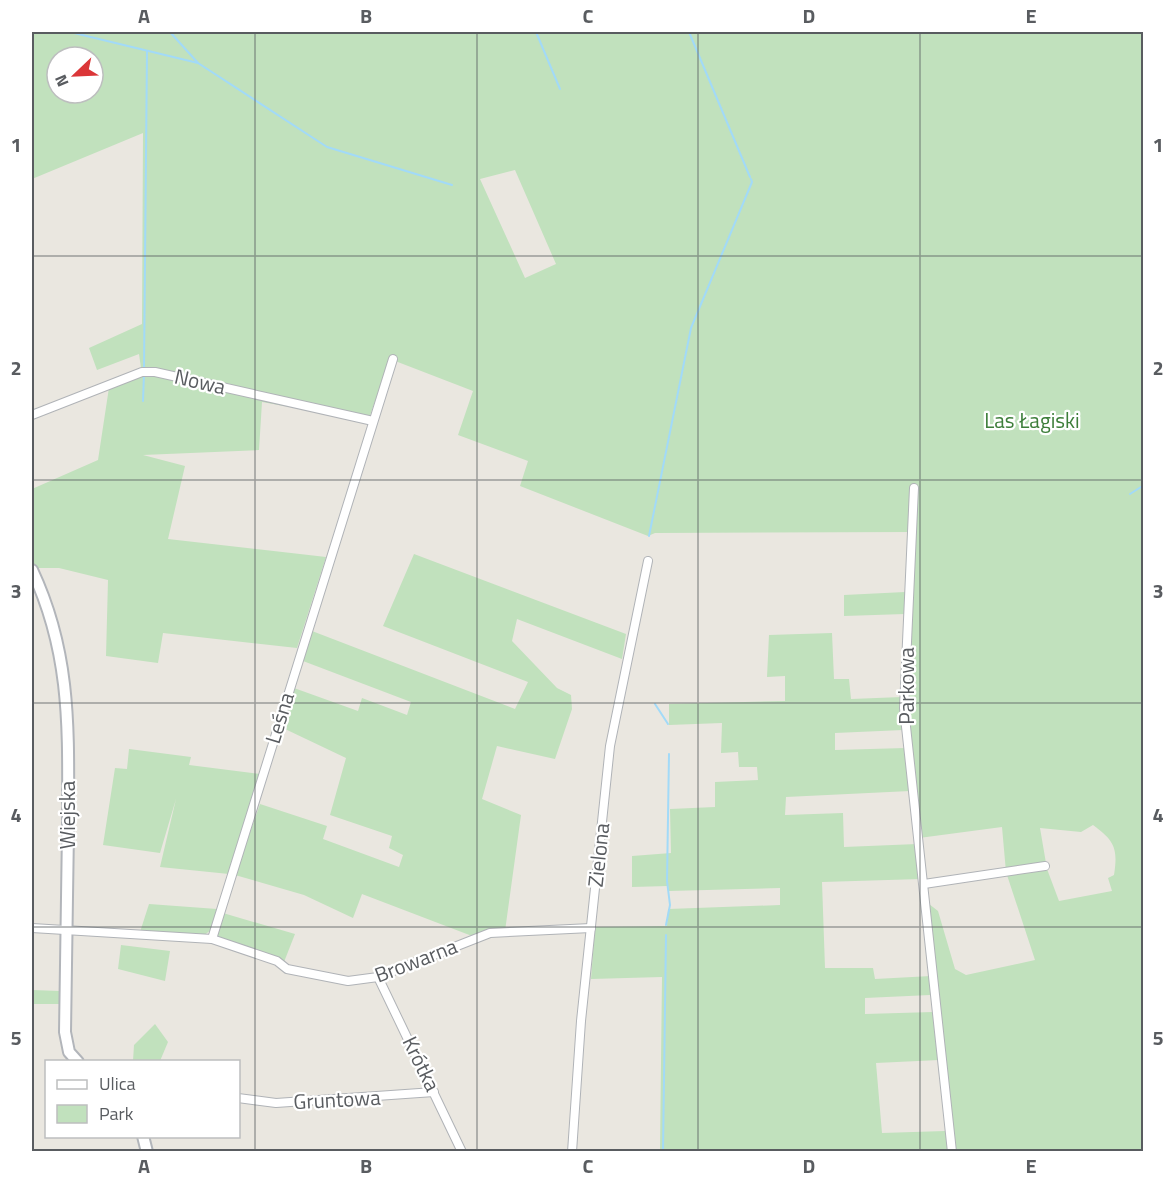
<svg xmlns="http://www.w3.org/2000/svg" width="1175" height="1183" font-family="'Titillium Web',sans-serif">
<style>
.green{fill:#c1e1bd;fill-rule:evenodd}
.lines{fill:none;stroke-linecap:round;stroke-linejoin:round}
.stream{stroke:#a2daf8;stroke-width:2}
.street-casing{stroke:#b0b3b7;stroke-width:10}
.secondary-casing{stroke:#b2b5ba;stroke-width:14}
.street{stroke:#fff;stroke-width:8}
.secondary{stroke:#fff;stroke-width:10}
.grid{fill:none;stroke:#595c60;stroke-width:1.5;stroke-opacity:0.55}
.labels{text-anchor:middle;stroke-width:4.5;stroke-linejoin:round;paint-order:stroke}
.street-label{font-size:21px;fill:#595c60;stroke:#fff}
.park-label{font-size:21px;fill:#3d7e3a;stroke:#fff}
.neatline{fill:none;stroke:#595c60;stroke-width:2}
.grid-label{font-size:20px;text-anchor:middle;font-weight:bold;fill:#595c60}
</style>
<rect width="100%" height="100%" fill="#eae7e0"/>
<g class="green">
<path d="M32,32H1143V1151H956L929,904L938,911L955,969L966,975L1035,960L1006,872L1002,827L919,838L906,709L914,532L655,533L648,536L520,486L528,461L458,435L473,391L390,359L368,421L262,402L259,450L143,455L185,466L168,539L326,557L297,648L163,633L158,663L106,656L108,580L59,568H36L32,561V489L98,460L110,381L141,368L139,354L97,370L89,348L142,324L143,133L32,179ZM57,57H93V93H57ZM515,170L556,264L525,278L480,179ZM1093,825C1115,841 1118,849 1114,875L1108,878L1112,891L1059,901L1047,869L1040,828L1081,832Z"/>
<path d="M414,554L626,634L622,659L517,619L512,641L557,688L571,695L572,709L555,759L497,746L482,799L521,815L505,931L472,936L362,894L353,918L304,895L235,875L260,804L327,826L323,839L399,867L403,855L389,848L392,836L330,815L346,758L285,729L294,688L358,711L362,698L407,715L411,702L303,661L312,631L515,709L528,682L383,626Z"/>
<path d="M905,592V614L844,616V595Z"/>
<path d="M832,633L834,679H849L851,699L902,697L903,730L835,733V750L905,748L910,791L786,797L785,815L843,813L844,847L917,844L921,879L822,882L825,968H873L875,979L931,976L930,995L865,998V1014L933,1012L939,1060L876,1063L882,1133L945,1131L948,1149L637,1151L660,1149L662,977L591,979L595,927L667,926L668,909L780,905V888L669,891L668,886L632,887V856L671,853L670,809L715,807V782L758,780L757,767H739L738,752L721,753L722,723L669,725V704L785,701V676L767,677L769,635Z"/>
<path d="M129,749L191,757L189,765L260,774L229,874L160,867L176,799L160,853L103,845L115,768L127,769Z"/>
<path d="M149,904L217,909L211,930L203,936L140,932Z"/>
<path d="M223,913L295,934L284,962L221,939L217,935Z"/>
<path d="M121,945L170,951L165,981L118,969Z"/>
<path d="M32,990L60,991L61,1004H32Z"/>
<path d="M155,1024L168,1042L160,1061H133L134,1045Z"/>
</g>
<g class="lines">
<g class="stream">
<path d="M70,32L198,63L327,147L452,185"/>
<path d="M170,32L198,63"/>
<path d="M536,32L560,89"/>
<path d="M689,32L750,177"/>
<path d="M144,368L147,51"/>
<path d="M143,401L144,374"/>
<path d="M1130,494L1144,485"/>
<path d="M649,536L691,328L752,182L751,179"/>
<path d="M655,704L668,724"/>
<path d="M666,925L670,905L667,881L669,754"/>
<path d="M663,1152L666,935"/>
</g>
<g class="street-casing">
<g id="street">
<path d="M32,415L142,372H155L373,421"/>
<path d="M914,488L904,708L952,1152"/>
<path d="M924,884L1045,866"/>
<path d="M32,928L212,939L277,961L287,969L348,981L378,977L490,933L591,928"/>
<path d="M212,939L393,359"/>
<path d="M378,977L462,1152"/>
<path d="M238,1098L276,1103L434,1092"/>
<path d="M572,1152L581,1021L610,746L648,561"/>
</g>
</g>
<g class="secondary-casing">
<g id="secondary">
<path d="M32,570C73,657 68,736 68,830C67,897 66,965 65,1032L69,1052L78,1062"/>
<path d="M143,1136L147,1152"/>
</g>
</g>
<use href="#street" class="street"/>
<use href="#secondary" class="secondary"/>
</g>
<path class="grid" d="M255,32V1152M477,32V1152M698,32V1152M920,32V1152M32,256H1144M32,480H1144M32,703H1144M32,927H1144"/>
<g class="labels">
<g class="street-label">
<text transform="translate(200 382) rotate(13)" y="7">Nowa</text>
<text transform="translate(907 686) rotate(-90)" y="7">Parkowa</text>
<text transform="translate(280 718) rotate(-73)" y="7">Leśna</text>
<text transform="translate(68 815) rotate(-90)" y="7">Wiejska</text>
<text transform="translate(599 855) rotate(-84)" y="7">Zielona</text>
<text transform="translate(416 961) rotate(-21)" y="7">Browarna</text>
<text transform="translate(421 1064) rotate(64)" y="7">Krótka</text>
<text transform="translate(337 1100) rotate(-3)" y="7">Gruntowa</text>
</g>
<g class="park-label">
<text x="1032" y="428">Las Łagiski</text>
</g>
</g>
<rect width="1175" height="1183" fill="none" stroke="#ffffff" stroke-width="66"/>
<rect x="45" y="1060" width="195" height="78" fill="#ffffff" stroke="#bdbebf" stroke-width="1.5"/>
<rect x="57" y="1080" width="30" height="9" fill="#ffffff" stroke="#bdbebf" stroke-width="1.5"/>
<text x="99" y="1090" font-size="18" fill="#595c60">Ulica</text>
<rect x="57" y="1105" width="30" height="18" fill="#c1e1bd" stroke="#bdbebf" stroke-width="1.5"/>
<text x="99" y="1120" font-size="18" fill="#595c60">Park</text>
<g transform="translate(75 75) rotate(247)"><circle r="28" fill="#ffffff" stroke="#bdbebf" stroke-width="1.5"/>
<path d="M0-4.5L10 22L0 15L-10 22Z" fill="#db3638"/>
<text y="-9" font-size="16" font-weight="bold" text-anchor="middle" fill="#595c60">N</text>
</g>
<rect x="33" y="33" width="1109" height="1117" class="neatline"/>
<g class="grid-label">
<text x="144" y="23">A</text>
<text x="366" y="23">B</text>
<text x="588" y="23">C</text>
<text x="809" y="23">D</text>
<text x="1031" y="23">E</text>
<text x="16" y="152">1</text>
<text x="1158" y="152">1</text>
<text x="16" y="375">2</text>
<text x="1158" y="375">2</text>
<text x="16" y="598">3</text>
<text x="1158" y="598">3</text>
<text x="16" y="822">4</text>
<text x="1158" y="822">4</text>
<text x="16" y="1045">5</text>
<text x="1158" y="1045">5</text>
<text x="144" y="1173">A</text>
<text x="366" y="1173">B</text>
<text x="588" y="1173">C</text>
<text x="809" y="1173">D</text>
<text x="1031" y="1173">E</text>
</g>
</svg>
